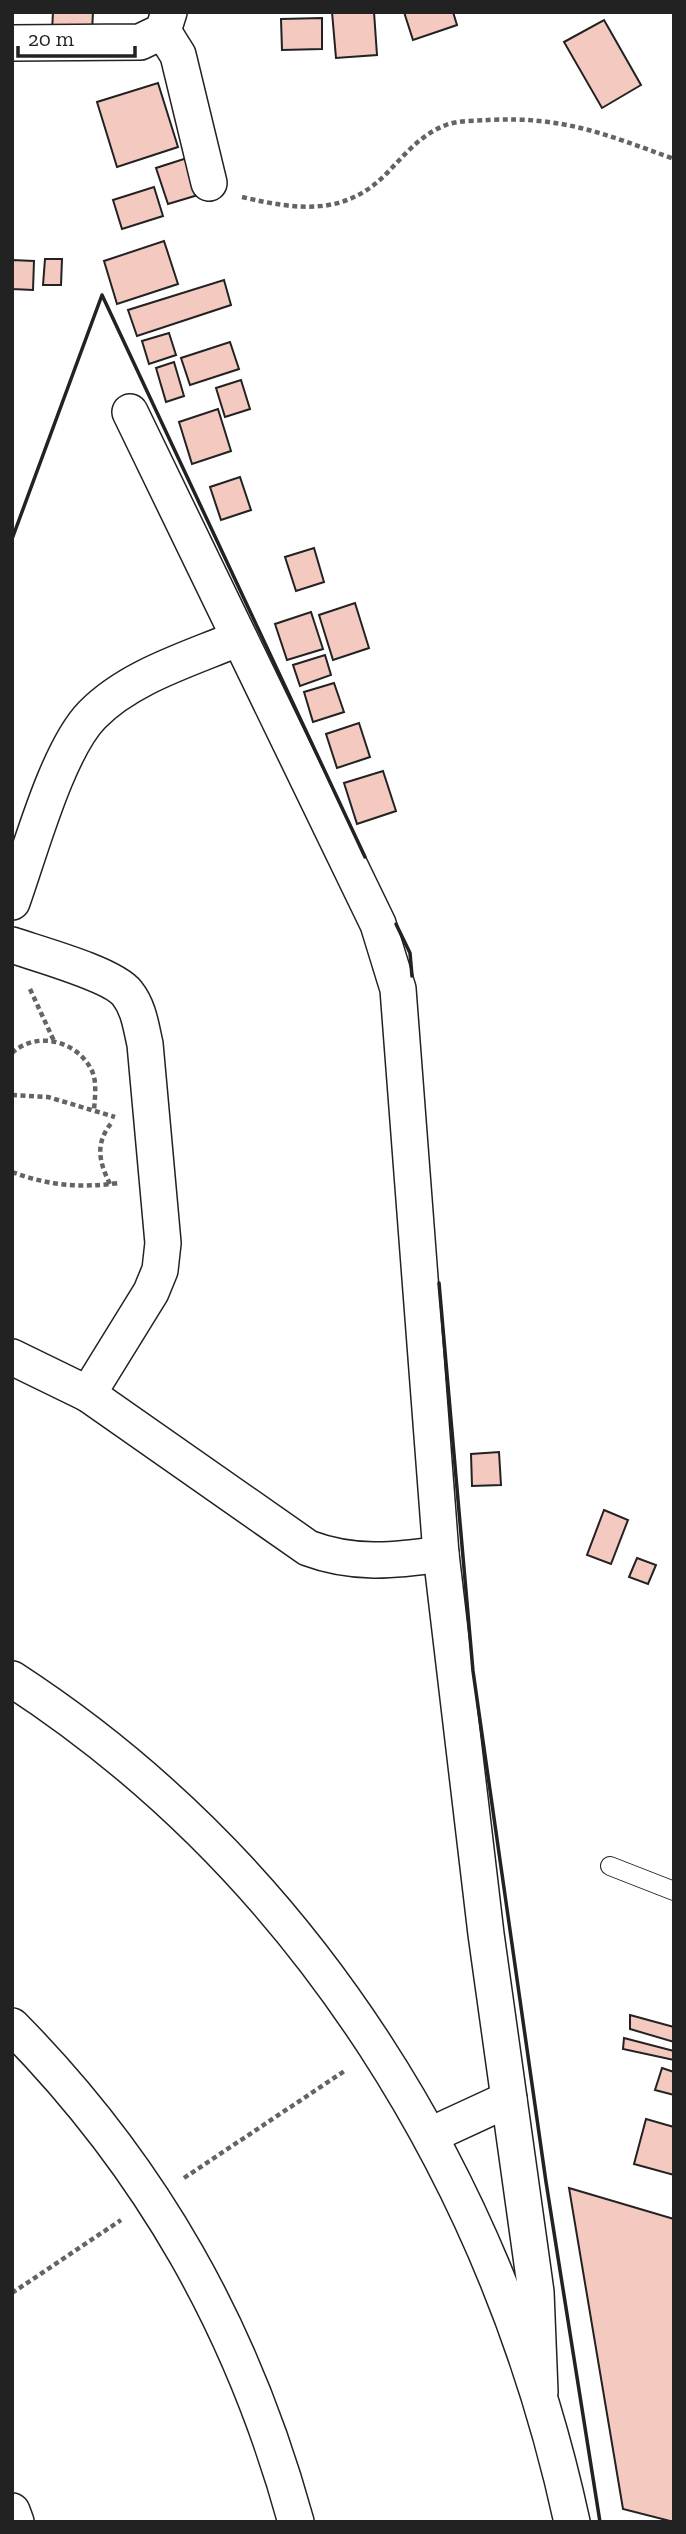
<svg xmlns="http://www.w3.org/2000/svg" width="686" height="2534" font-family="'Zilla Slab',serif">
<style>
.building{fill:#f3c9c0;stroke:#222;stroke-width:2}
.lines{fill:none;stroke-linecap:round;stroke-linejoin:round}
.lane-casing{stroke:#222;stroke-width:20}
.street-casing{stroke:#222;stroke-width:38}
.path{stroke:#646464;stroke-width:4.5;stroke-dasharray:5 3.5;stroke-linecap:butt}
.lane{stroke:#fff;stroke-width:18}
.street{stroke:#fff;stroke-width:35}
.wall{stroke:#222;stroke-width:3.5}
</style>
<rect width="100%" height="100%" fill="#fff"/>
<g class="building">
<path d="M53,12H93L92,32L52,31Z"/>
<path d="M332,12H374L377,55L336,58Z"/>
<path d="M404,12H453L457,25L413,40Z"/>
<path d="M322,18V49L282,50L281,19Z"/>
<path d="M604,20L641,85L602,108L564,42Z"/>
<path d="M158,83L178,147L117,167L97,102Z"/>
<path d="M187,158L198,195L168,204L156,168Z"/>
<path d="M154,187L163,216L122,229L113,200Z"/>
<path d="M164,241L178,284L117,304L104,261Z"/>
<path d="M45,259H62L61,285H43Z"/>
<path d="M12,260L34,261L33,290L12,289Z"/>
<path d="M224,280L231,305L137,336L128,310Z"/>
<path d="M169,333L176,355L149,364L142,341Z"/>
<path d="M230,342L239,369L190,385L181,358Z"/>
<path d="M174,362L184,396L166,402L156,368Z"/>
<path d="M241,380L250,409L225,417L216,388Z"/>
<path d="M218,409L231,451L192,464L179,422Z"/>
<path d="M240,477L251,510L221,520L210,487Z"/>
<path d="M314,548L324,582L296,591L285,557Z"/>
<path d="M355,603L369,648L333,660L319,615Z"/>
<path d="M311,612L323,649L287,660L275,624Z"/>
<path d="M325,655L331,675L300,686L293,665Z"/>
<path d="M334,683L344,712L313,722L304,692Z"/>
<path d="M359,723L370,757L337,768L326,734Z"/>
<path d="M383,771L396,811L357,824L344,783Z"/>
<path d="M499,1452L501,1485L472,1486L471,1454Z"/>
<path d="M604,1510L628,1520L611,1564L587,1555Z"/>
<path d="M637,1558L656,1565L648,1584L629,1577Z"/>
<path d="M630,2015L674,2027V2042L630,2029Z"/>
<path d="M624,2038L674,2051V2060L623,2049Z"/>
<path d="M662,2068L674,2072V2095L655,2090Z"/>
<path d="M646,2119L674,2127V2175L634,2164Z"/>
<path d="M569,2188L674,2219V2522L623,2509Z"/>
</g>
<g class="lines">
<g class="lane-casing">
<path id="lane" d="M610,1866L674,1891"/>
</g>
<g class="street-casing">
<g id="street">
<path d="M163,31L178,55L209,183"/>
<path d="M12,43L140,42L163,31L169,12"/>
<path d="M130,412L378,924L398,989L441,1554L486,1934L536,2292L540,2392"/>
<path d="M12,902C30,852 57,751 92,715C130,676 190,659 239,638"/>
<path d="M12,945C38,954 112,974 127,993C139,1008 141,1027 145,1044L163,1243L160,1270L151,1292L88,1394"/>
<path d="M12,1357L88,1394L308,1548C353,1565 394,1561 441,1554"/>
<path d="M12,1679C307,1871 498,2182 572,2522"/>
<path d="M12,2026C152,2168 243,2329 296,2522"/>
<path d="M431,2135L509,2099"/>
<path d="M12,2511L16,2522"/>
</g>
</g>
<g class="path">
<path d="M242,197C298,210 346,217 389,171C406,153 422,134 446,125C459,120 475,121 488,120C563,116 605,134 674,159"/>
<path d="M30,989L54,1041"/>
<path d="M12,1053C37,1030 78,1041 92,1071C97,1082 95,1097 94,1110"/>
<path d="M12,1095L48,1097L115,1117"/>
<path d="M12,1172C50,1186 80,1188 119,1183"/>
<path d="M110,1184C98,1160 95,1142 113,1121"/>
<path d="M184,2178L346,2070"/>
<path d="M12,2293L121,2220"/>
</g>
<use href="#lane" class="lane"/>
<use href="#street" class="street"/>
<g class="wall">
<path d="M12,539L102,295L365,857"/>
<path d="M396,924L410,953L412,976"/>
<path d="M439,1283L473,1671L546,2182L600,2522"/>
</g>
</g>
<rect width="686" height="2534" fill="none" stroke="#222222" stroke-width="28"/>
<path d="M18 46v10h117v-10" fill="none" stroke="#222222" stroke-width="3.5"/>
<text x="28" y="46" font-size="21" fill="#222222" stroke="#ffffff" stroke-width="5" paint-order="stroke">20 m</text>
</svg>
